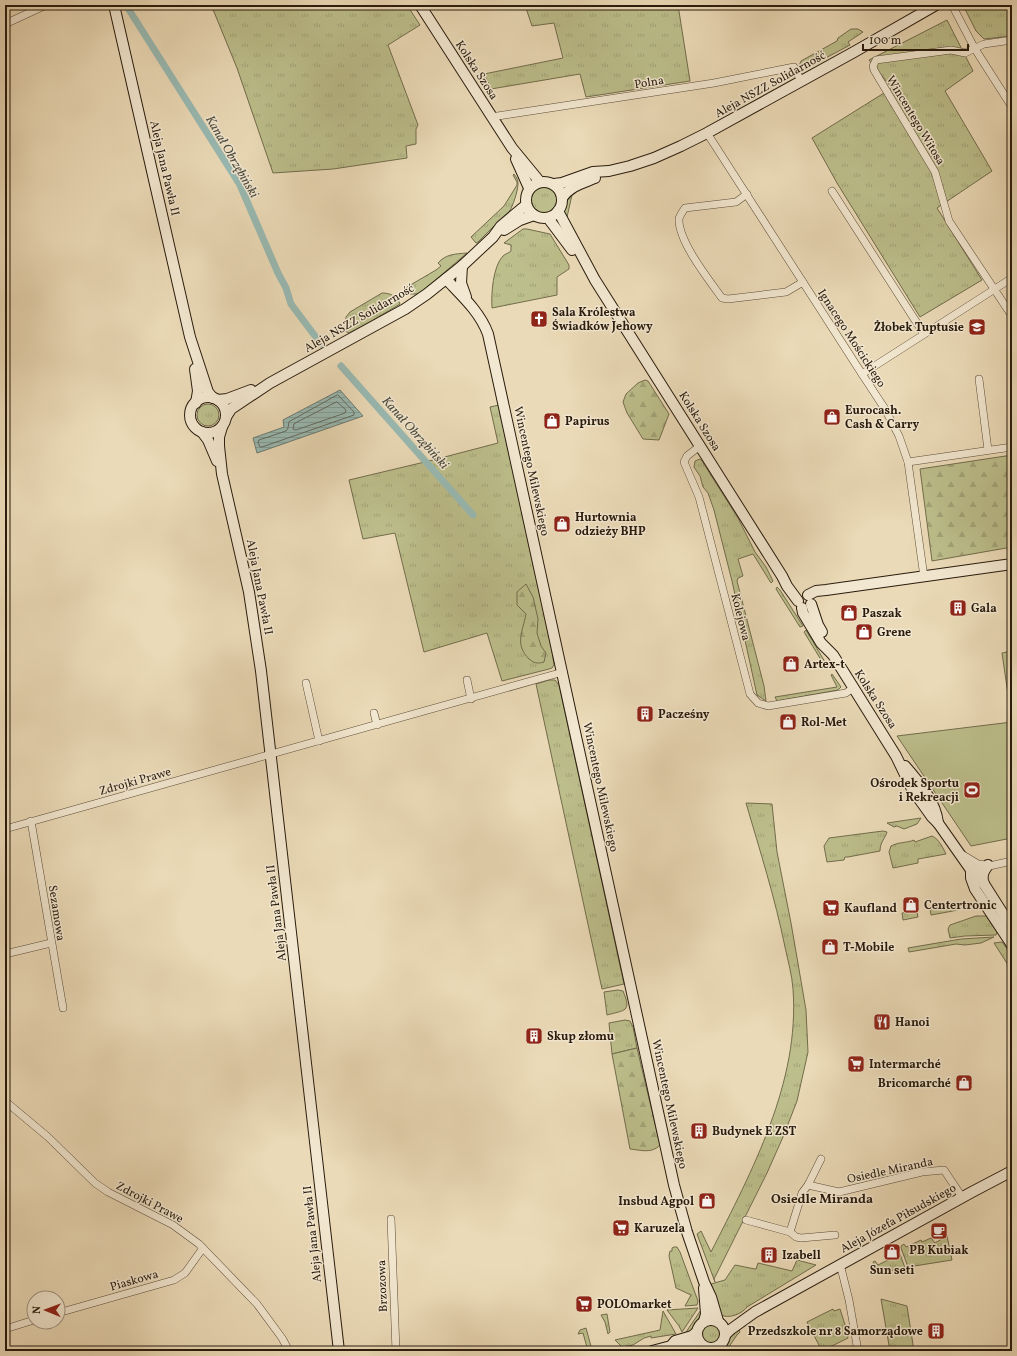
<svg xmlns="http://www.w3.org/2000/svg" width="1017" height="1356" font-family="Vollkorn,serif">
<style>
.grass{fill:url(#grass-tufts);stroke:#726c4c}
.forest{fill:url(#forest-firs);stroke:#726c4c}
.pitch{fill:#bcbe8b;stroke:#726c4c}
.water{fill:url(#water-rules);stroke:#6c7a71}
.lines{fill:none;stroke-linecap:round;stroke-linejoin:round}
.shore{stroke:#616a60;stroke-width:1}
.canal{stroke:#99bab3;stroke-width:7}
.street-casing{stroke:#5a4b38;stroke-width:8}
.secondary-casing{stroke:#291b0d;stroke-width:12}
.street{stroke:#f2e7d0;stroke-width:7}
.secondary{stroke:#f2e7d0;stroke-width:10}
.labels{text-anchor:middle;stroke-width:3;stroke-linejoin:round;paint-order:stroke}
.street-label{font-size:12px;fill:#291b0d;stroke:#f2e7d0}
.poi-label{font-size:12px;font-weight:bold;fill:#291b0d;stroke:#f2e7d0;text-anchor:start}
.water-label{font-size:13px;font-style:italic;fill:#4b4b3f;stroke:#f2e7d0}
.neighbourhood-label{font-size:13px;font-weight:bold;fill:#291b0d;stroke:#f2e7d0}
</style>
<defs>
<pattern id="grass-tufts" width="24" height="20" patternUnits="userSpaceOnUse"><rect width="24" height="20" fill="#bcbe8b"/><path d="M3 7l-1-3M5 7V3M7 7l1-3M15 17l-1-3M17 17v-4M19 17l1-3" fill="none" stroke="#a2a377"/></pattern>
<pattern id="forest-firs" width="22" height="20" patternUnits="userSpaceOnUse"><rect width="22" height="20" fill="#bcbe8b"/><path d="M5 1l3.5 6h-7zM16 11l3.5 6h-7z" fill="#a2a377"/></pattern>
<pattern id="water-rules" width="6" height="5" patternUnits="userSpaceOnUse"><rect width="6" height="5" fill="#99bab3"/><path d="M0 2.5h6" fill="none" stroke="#849f99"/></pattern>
</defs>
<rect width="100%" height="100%" fill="#ebdab7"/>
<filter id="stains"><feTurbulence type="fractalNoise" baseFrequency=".005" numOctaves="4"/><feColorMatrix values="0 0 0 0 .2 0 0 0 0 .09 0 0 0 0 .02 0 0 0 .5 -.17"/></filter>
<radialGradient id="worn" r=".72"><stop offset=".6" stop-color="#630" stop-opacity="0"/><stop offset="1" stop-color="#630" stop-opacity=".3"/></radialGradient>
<g class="grass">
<path d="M212,5H407L420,25L388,45L418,125L416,129V144L406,146L407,158L333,169L273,173L237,68L212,7Z"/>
<path d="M525,5H678L690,81L586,97L580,74L491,89L484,74L563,58L554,23L532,26Z"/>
<path d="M963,5H1012V36L984,39L976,31Z"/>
<path d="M947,20L973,71L945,91L992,171L937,208L982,280L920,317L837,183L812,138L892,88L869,60Z"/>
<path d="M851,29H858L863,32L848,42L850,45L803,70L799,69V66L801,61L837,41L838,38Z"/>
<path d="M514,174C516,177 518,179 518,183C518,191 513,206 509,212L510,213L495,225L478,242L476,243L471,237L504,206L517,185V182L513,175Z"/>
<circle cx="544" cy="200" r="13"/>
<path d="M572,192V195L567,217L563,214C565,206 567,199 572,192Z"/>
<path d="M523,229H527L550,234L569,265V269L557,277V295L492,308C491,294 493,266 503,256C505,254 509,253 511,251V245L504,243Z"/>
<path d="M467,253L419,294H410L405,291L407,287L436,270L441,266L438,263C446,254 455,254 467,253Z"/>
<path d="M382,293C390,293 397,296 400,304L368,323L349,333L345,331L346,317L350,312Z"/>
<circle cx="208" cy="415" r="11"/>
<path d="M499,405L551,645L554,665L552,668L549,669L502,681L487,633L424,652L395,533L363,539L349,480L433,460L498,443L490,407Z"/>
<path d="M700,459L702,461L738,518L755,552L766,567L773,581L771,583L753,554L738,559L743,576L738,578L737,581L764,686L766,701L757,695L732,581L714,510L708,493L703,487L700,476L694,467L695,461Z"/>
<path d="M777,587L780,590L803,626L800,627L776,589Z"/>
<path d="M806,630L828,667L826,668L804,632Z"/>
<path d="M832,674L841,687L838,690L777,701L775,697L837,687L831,675Z"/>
<path d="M549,680H555L559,685L624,984L602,989L536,684Z"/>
<path d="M746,803L772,804L777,852L791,923L806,1010L808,1052L797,1101L783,1137L767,1173L714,1279L715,1282L697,1234L701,1231L711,1252C752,1171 800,1082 793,989C792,975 788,961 785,947C775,898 760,851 746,803Z"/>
<path d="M921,818L917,824L904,829L897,826L894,827L887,823Z"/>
<path d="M883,831L887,832C885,839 880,842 880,851L848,857H845L844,860L827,862L824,846L829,838Z"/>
<path d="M932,836C939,839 943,848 946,854L918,859V863L893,868L889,852L891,846C898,842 907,843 914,840L915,842Z"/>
<path d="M975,903L974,905L953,911L931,915L930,909Z"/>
<path d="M915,911L917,912L918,917L903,920L902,913Z"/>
<path d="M976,916H986L997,932L996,935L965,936L950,938L948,929L950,925Z"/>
<path d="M994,937L981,943L965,945L956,944L909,952L908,948L961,939Z"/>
<path d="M1002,942C1007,948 1015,961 1008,968L1007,966L1008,965L994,943Z"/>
<path d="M618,990L623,991C632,1012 625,1010 607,1015L604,992Z"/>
<path d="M625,1020L630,1021L633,1027L637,1048L612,1054L609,1023Z"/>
<path d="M947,1236L952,1260L908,1267L901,1248V1246L904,1244L906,1247L921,1240L922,1242L931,1238L935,1243Z"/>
<path d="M674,1247H677L680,1252L698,1301L697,1305L685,1306L691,1295L676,1288L669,1256L670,1251H672V1248Z"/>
<path d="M900,1254L905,1268L878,1273L873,1262L875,1261L878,1265Z"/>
<path d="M797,1260L816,1265L747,1307C742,1314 729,1319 721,1315L711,1284L725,1280L735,1265L755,1269H756L758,1263L792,1271Z"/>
<path d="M881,1299L907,1306L914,1351H890Z"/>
<path d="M703,1307C702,1315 700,1317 696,1323C691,1331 693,1330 684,1335Z"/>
<path d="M698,1308L682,1332L679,1326L667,1310Z"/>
<path d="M833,1309L834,1311L840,1309L847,1331L848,1338L822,1351L807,1322Z"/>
<path d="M663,1311L676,1334L651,1338V1336L644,1338L633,1345L622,1347L615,1340L660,1330Z"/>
<path d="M607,1314L610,1332L608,1334L605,1322L601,1315Z"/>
<circle cx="711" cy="1334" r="10"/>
<path d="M738,1327L740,1332L737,1335L726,1351H721C730,1342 729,1335 738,1327Z"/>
<path d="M586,1328L592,1350L591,1351H588L583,1333L578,1334L580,1330Z"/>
</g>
<g class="forest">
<path d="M645,380L648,381L669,414L659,440L643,439L627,413L623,402L626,394L638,383Z"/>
<path d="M1012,455V547L932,561L920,469Z"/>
<path d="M526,584L533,597L538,619L537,633L541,646L546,653L544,662C537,664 534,663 529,659C514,644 523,631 526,614L517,605V592Z"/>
<path d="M637,1048L660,1145C652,1154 640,1150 630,1149L612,1054Z"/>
</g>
<g class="pitch">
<path d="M1012,651V722L1002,653Z"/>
<path d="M1012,722V838L971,846L897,736Z"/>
</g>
<path class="water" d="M340,390L363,416L257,453L253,438L284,427L283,420Z"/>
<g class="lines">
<g class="shore">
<path d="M338,395L354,412V415L262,447H260L258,442L259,440L286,431L288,428L289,422Z"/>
<path d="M337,402L346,410L345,413L296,430L293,429L294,424Z"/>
</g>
<g class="canal">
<path d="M126,5L240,185L278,273L286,288L291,304L321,344"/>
<path d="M341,366L473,515"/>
</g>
<g class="street-casing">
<g id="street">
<path d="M952,5L975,49L1012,107"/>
<path d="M5,24L46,5"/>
<path d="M1012,40L984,44L965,53L951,50L876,60L873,66L874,70L935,172L949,221L1012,316"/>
<path d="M491,117L714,83L794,67L801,81"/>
<path d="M707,133L862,374L885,409L899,436L908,462L924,577"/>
<path d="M832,191L924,334"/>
<path d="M747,194L736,202L685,208C683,211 680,215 679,219C678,241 709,280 722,298L728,299L786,292L803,282"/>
<path d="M862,374L1012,278"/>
<path d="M979,379L988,450"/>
<path d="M700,446L687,456L684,462L699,497L750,694L758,703L768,706L846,693L853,688"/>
<path d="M908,462L1012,447"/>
<path d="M467,680L471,699"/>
<path d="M306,683L319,741"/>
<path d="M374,713L377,725"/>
<path d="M31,821L63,1008"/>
<path d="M5,829L563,672"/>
<path d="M963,855L978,864L986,865"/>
<path d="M971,870L1012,861"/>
<path d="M5,954L51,943"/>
<path d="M5,1101L48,1137L95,1183L108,1192L173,1225L199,1244L257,1304L282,1338L289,1351"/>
<path d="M808,1185L839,1192L922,1172L944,1170L962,1197"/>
<path d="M391,1219L396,1351"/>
<path d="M746,1220L790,1232L802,1193L808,1185L821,1159"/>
<path d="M790,1232L796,1237L801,1238L835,1235"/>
<path d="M840,1264L849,1300L858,1351"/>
<path d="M58,1313L174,1280L185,1273L203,1248"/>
<path d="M5,1329L34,1320"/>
</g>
</g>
<g class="secondary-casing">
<g id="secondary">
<path d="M114,5L190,337L208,392L213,398"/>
<path d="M420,5L512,148L540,182"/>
<path d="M516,159L529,188"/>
<circle cx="544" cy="200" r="18"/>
<path d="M554,184L562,183L593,172L609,171L630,166L654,158L681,146L707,133L854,52L936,5"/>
<path d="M562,198C570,186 583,183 595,178"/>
<path d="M558,211L595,280L782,576L787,586L798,601"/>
<path d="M548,218L572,250"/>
<path d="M504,230L520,220L534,215"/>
<path d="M462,266L461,283L466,297"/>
<path d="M446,279C462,296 480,312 488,334L674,1185L687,1232L704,1282L711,1297L718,1321"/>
<path d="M195,369L198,391L196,403"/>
<circle cx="208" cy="415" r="18"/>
<path d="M218,400L227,399L251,390"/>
<path d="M226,417L231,409L270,383L405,309L427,294L462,266L493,237L501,226L526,205"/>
<path d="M222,427L219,437V446L222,474L249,592L261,671L339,1351"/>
<path d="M202,432L208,440L217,461"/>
<path d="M808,595L816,591L826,590L1012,564"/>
<path d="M811,604L818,625L822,632"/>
<path d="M802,608L803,613L821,643L833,655L896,756L912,789L932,817L938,823L971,870L984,884L1012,928"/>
<path d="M905,766C919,782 936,802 938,823"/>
<path d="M971,870V878L975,889L1012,945"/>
<path d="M984,884C981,876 983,872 988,865"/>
<path d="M704,1288L706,1314L704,1321"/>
<circle cx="711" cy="1334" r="14"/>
<path d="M726,1334L730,1330L755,1312L972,1192L1012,1171"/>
<path d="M673,1347L677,1348L701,1344"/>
<path d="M652,1351L671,1346L675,1341L692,1336L697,1332"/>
</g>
</g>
<use href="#street" class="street"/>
<use href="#secondary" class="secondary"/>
</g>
<defs>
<g id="church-square" transform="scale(0.9)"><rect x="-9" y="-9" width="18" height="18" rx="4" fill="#8f2418" stroke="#f2e7d0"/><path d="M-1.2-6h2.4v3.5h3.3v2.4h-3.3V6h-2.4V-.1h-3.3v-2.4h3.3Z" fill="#fff"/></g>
<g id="school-square" transform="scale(0.9)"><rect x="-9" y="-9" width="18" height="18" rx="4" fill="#8f2418" stroke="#f2e7d0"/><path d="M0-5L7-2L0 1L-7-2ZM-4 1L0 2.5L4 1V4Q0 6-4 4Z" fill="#fff"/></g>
<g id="shop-square" transform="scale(0.9)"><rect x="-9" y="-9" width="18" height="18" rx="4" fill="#8f2418" stroke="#f2e7d0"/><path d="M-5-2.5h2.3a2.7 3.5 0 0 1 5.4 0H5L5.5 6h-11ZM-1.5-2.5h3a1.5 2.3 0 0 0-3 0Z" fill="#fff"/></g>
<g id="building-square" transform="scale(0.9)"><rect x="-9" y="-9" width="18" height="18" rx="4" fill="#8f2418" stroke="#f2e7d0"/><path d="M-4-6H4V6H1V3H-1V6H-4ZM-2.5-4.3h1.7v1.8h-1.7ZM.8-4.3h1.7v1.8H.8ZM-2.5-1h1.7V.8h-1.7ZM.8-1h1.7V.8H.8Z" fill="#fff"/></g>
<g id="stadium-square" transform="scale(0.9)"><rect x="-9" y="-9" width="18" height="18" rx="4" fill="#8f2418" stroke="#f2e7d0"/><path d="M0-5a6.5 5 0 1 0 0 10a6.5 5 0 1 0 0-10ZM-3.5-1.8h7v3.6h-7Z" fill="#fff"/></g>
<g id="supermarket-square" transform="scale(0.9)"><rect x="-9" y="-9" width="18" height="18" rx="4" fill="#8f2418" stroke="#f2e7d0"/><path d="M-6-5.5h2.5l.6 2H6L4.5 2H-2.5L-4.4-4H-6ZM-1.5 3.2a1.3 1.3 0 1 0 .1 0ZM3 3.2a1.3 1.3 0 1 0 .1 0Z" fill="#fff"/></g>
<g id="restaurant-square" transform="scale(0.9)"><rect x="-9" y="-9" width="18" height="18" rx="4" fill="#8f2418" stroke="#f2e7d0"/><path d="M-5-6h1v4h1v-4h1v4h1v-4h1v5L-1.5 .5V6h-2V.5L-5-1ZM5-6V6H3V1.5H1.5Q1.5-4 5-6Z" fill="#fff"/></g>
<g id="cafe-square" transform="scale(0.9)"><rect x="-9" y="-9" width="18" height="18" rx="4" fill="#8f2418" stroke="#f2e7d0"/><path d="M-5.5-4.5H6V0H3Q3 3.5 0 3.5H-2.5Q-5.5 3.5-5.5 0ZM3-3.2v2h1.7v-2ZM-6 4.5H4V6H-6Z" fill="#fff"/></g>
</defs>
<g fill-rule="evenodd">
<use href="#church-square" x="539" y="319"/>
<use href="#school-square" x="977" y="327"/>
<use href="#shop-square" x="832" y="417"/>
<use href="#shop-square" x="552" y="421"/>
<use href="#shop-square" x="562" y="524"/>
<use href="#building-square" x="958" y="608"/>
<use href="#shop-square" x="849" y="613"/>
<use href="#shop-square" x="864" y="632"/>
<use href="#shop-square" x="791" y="664"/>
<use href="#building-square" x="645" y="714"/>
<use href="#shop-square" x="788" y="722"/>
<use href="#stadium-square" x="972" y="790"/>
<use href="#shop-square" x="911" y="905"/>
<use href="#supermarket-square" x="831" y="908"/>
<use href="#shop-square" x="830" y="947"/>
<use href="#restaurant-square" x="882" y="1022"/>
<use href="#building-square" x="534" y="1036"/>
<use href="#supermarket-square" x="856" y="1064"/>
<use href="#shop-square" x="964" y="1083"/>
<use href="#building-square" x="699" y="1131"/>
<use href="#shop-square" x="707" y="1201"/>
<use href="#supermarket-square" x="621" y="1228"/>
<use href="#cafe-square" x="939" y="1231"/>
<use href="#shop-square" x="892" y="1252"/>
<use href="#building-square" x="769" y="1255"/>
<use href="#supermarket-square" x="584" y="1304"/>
<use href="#building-square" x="936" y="1331"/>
</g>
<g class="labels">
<g class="street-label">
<text transform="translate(477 70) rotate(57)" y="4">Kolska Szosa</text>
<text transform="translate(649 82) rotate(-9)" y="4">Polna</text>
<text transform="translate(770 84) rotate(-29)" y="4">Aleja NSZZ Solidarność</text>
<text transform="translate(916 120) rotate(59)" y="4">Wincentego Witosa</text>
<text transform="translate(165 168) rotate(77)" y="4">Aleja Jana Pawła II</text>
<text transform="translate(359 318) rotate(-30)" y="4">Aleja NSZZ Solidarność</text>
<text transform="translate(852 338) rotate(57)" y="4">Ignacego Mościckiego</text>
<text transform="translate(700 421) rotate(58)" y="4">Kolska Szosa</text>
<text transform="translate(532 471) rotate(78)" y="4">Wincentego Milewskiego</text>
<text transform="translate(260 587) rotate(79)" y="4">Aleja Jana Pawła II</text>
<text transform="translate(741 617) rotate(76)" y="4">Kolejowa</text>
<text transform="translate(876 699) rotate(57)" y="4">Kolska Szosa</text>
<text transform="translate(135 781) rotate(-16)" y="4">Zdrojki Prawe</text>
<text transform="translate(601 787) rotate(78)" y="4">Wincentego Milewskiego</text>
<text transform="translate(57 913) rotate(81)" y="4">Sezamowa</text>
<text transform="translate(276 913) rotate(-97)" y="4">Aleja Jana Pawła II</text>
<text transform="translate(670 1104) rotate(78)" y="4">Wincentego Milewskiego</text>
<text transform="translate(890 1170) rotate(-12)" y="4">Osiedle Miranda</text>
<text transform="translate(150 1202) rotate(28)" y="4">Zdrojki Prawe</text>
<text transform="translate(898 1218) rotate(-29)" y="4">Aleja Józefa Piłsudskiego</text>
<text transform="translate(312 1234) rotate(-96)" y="4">Aleja Jana Pawła II</text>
<text transform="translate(134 1280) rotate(-16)" y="4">Piaskowa</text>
<text transform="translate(382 1286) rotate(-92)" y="4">Brzozowa</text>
</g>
<g class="poi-label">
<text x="552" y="316">Sala Królestwa<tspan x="552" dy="14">Świadków Jehowy</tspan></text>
<text x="964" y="331" text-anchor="end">Żłobek Tuptusie</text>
<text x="845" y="414">Eurocash.<tspan x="845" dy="14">Cash &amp; Carry</tspan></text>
<text x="565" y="425">Papirus</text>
<text x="575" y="521">Hurtownia<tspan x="575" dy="14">odzieży BHP</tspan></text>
<text x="971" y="612">Gala</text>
<text x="862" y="617">Paszak</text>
<text x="877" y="636">Grene</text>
<text x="804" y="668">Artex-t</text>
<text x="658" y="718">Pacześny</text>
<text x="801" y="726">Rol-Met</text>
<text x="959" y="787" text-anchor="end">Ośrodek Sportu<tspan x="959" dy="14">i Rekreacji</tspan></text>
<text x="924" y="909">Centertronic</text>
<text x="844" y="912">Kaufland</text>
<text x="843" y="951">T-Mobile</text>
<text x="895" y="1026">Hanoi</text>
<text x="547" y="1040">Skup złomu</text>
<text x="869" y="1068">Intermarché</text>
<text x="951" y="1087" text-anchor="end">Bricomarché</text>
<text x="712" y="1135">Budynek E ZST</text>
<text x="694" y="1205" text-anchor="end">Insbud Agpol</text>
<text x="634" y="1232">Karuzela</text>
<text x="939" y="1254" text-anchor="middle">PB Kubiak</text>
<text x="782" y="1259">Izabell</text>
<text x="892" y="1274" text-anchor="middle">Sun seti</text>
<text x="597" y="1308">POLOmarket</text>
<text x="923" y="1335" text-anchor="end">Przedszkole nr 8 Samorządowe</text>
</g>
<g class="water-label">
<text transform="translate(233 156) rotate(60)" y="5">Kanał Obrzębiński</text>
<text transform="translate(416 432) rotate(48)" y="5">Kanał Obrzębiński</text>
</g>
<g class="neighbourhood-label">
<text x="822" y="1203">Osiedle Miranda</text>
</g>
</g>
<rect width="1017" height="1356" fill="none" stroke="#ebdab7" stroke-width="20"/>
<rect x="6" y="6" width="1005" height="1344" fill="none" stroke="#291b0d" stroke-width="2"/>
<rect x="10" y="10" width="997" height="1336" fill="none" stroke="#291b0d"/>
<g transform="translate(46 1310) rotate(271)"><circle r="19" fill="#f2e7d0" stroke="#a29582"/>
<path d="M0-3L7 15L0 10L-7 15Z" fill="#8f2418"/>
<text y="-6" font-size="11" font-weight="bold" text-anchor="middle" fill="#291b0d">N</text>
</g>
<path d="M863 44v6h105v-6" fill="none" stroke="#291b0d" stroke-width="2"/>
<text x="869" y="44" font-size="12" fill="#291b0d" stroke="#f2e7d0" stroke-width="3" paint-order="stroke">100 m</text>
<rect width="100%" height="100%" filter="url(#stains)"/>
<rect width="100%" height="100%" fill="url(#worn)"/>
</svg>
